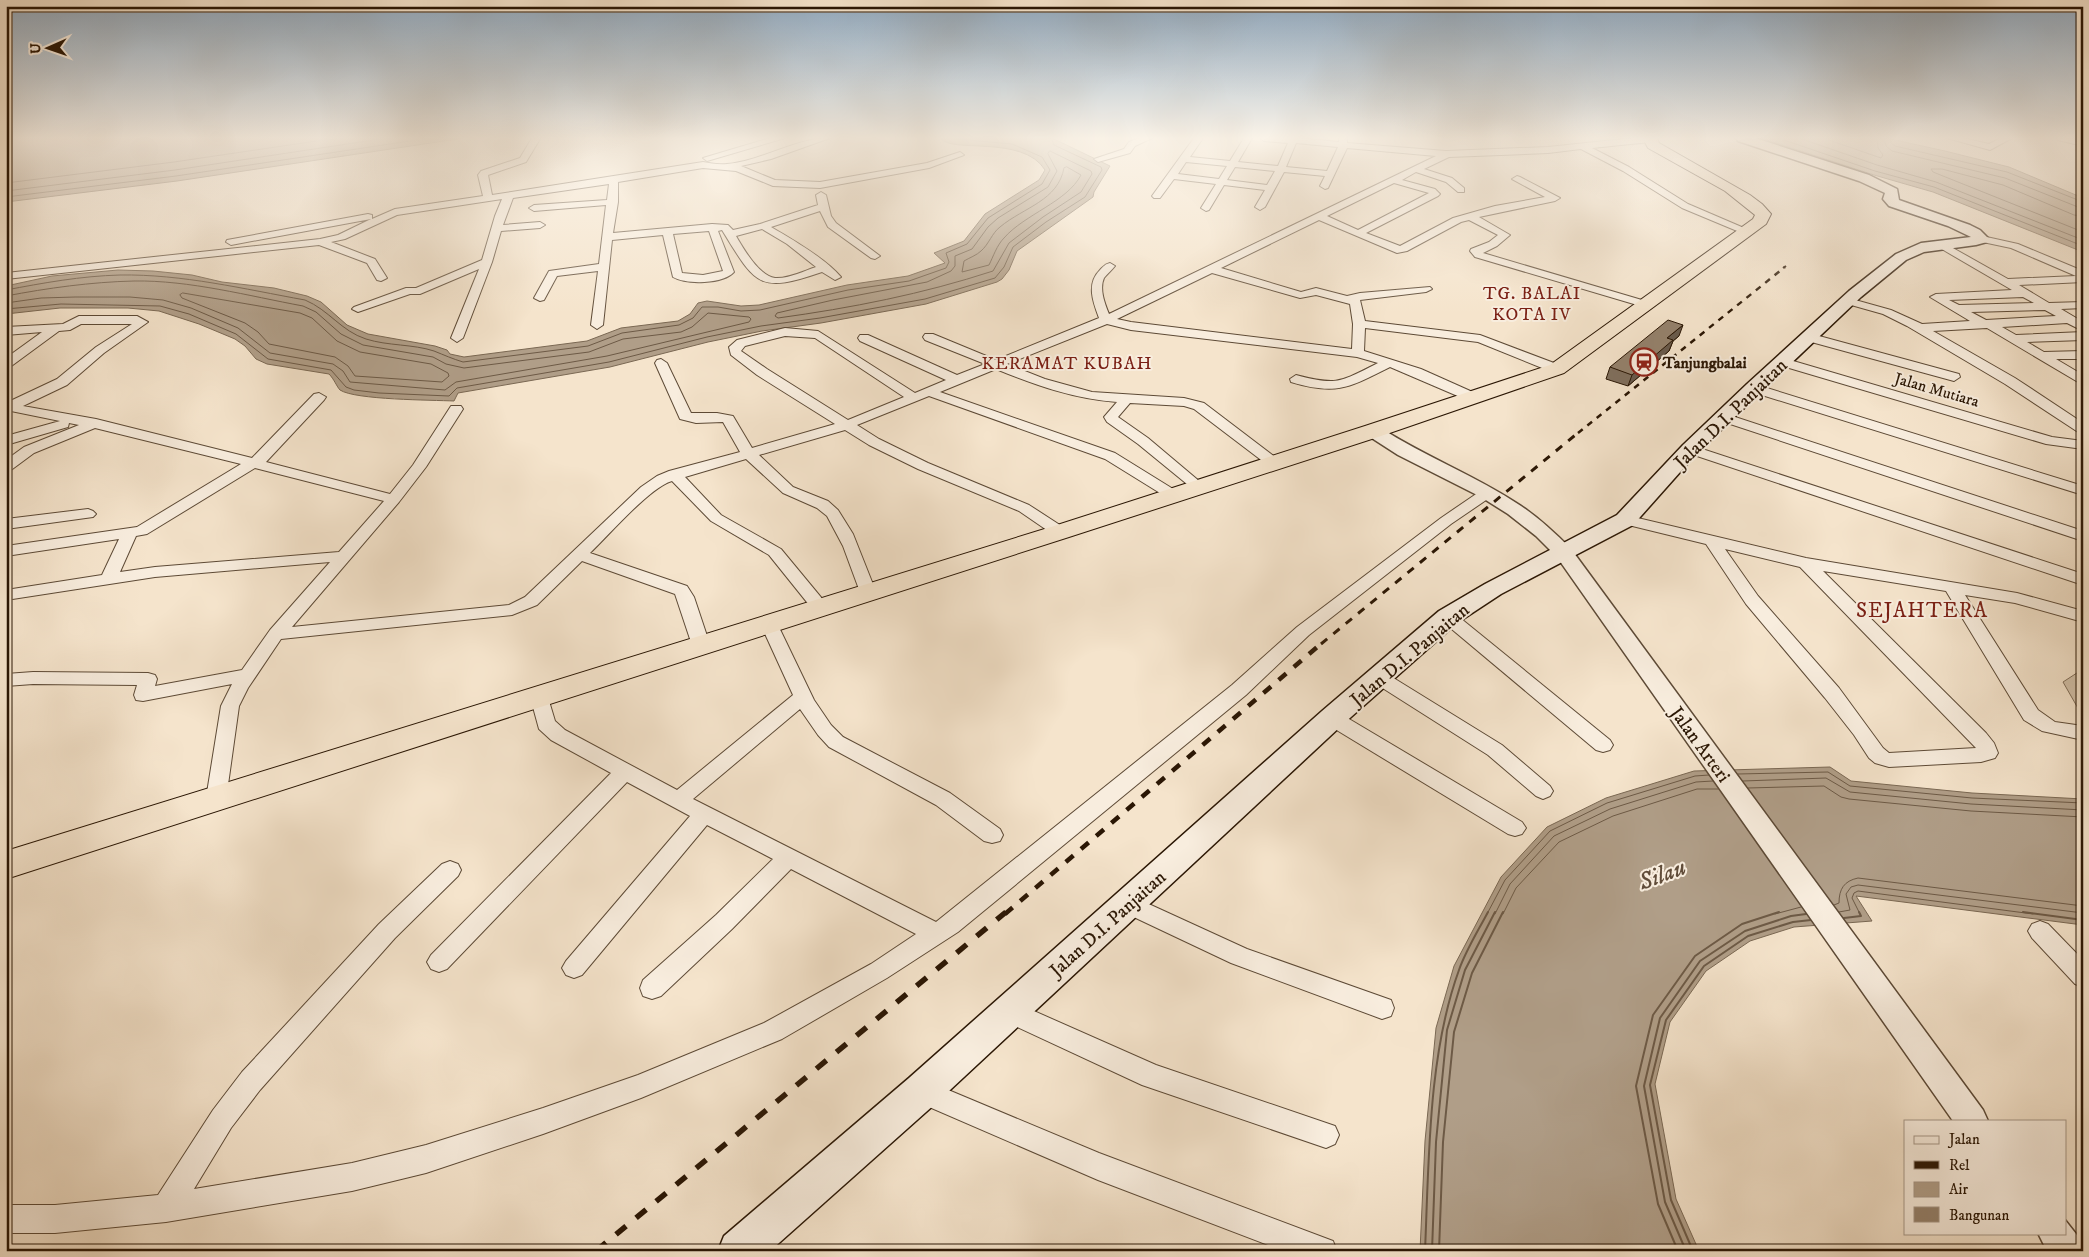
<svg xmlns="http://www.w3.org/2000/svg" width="2089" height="1257" font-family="'IM FELL DW Pica',serif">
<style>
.green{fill:#d2c1aa;stroke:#7e6c57}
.water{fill:#b09e88;stroke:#7a6853}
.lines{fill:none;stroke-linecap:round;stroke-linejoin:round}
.shore-far1{stroke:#6d5a46;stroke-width:1}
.shore{stroke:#6d5a46;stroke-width:2}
.minor-casing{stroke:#5d4a36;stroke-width:2}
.tertiary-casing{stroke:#5d4a36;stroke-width:3}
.secondary-casing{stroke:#2a1604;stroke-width:3}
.trunk-casing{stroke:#2a1604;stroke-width:2}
.minor{fill:#f8edde;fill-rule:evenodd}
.tertiary{fill:#f8edde;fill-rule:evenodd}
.secondary{fill:#f8edde;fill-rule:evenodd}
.trunk{fill:#f5e4cc;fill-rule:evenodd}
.rail-far4{stroke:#2a1604;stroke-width:2;stroke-dasharray:5 5;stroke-linecap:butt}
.rail-far3{stroke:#2a1604;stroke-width:2.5;stroke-dasharray:6 6;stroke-linecap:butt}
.rail-far2{stroke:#2a1604;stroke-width:3;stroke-dasharray:8 8;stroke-linecap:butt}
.rail-far1{stroke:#2a1604;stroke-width:4.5;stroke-dasharray:10 10;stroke-linecap:butt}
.rail{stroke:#2a1604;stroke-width:5.5;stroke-dasharray:13 13;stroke-linecap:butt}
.wall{fill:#7f6f5d;stroke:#2a1604}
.shaded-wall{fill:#685a4c;stroke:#2a1604}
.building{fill:#94816c;stroke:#2a1604}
.labels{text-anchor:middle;stroke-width:4;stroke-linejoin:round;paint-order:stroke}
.far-poi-label{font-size:16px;font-weight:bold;fill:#2a1604;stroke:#f8edde;text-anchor:start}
.far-street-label{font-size:16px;fill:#2a1604;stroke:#f8edde}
.far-quarter-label{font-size:18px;letter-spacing:1px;fill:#7a1f14;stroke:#f8edde}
.street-label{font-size:19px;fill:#2a1604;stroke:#f8edde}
.quarter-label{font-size:21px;letter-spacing:1px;fill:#7a1f14;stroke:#f8edde}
.near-water-label{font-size:24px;font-style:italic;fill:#604c39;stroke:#f8edde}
</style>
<rect width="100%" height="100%" fill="#f5e4cc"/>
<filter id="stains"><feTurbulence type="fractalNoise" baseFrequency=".004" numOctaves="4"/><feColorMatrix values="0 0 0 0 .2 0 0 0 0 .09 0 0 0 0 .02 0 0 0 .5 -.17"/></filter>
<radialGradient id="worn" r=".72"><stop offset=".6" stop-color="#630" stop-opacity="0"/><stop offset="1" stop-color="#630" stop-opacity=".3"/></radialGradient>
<path class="green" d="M2083,669V717L2063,682Z"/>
<g class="water">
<path d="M6,138H464L177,181L6,202Z"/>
<path d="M941,138H1052L1110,166L1094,192L1093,197L1017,251L1009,270L1002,279L997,282L926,304L821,323L762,331L708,342L610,367L458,393L454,401C432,400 355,400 340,390C337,387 334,379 329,374L267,364L256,359L245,346L235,339L199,324L159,311L128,308H60L6,314V286L52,276L118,270L153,271L192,275L222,282L274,288L307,296L321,302L347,325L368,334L435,346L447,350L450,354L464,357L587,341L621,328L678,321L690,314L698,303L707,301L741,306L759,305L847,285L908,276L945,263L934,253L964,241L985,214L1039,180L1045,170C1023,134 949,154 941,138Z"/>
<path d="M1761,138H1886L1945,151L2009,167L2083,198V252L1933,192L1874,175Z"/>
<path d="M1830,767L1851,781L1972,793L2083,799V925L1856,896L1872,921L1794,927L1750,941L1706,971L1670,1022L1655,1084L1676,1199L1699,1251H1420L1425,1141L1436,1028L1454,966L1501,877L1547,827L1606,798L1694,771Z"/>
</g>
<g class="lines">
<g class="shore-far1">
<path d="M1778,138L1875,171L1934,187L2083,246"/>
<path d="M1799,138L1877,165L1936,182L2083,240"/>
<path d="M1823,138L1881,158L1883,155L1878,148L1877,138"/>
<path d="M1884,138L1886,146L1892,151L2005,178L2083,209"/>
<path d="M1891,138V143L1895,146L2007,172L2083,202"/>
<path d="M1050,151L1091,171L1092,174L1081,192L1043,217L1009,243L993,271C923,294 851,308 778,318L775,316L777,313L833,300L927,282L951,271L955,266V256L972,249L988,227L998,218L1048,187L1057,171L1048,154Z"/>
<path d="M1067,167L1081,175C1067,202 1025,214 1004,238C997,245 993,257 989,265L962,272L964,261C969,258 977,255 981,251C989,244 992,233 1000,227C1024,207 1058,201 1064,168Z"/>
<path d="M6,183L174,162L337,138"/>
<path d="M6,191L175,170L387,138"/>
<path d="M6,197L176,176L430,138"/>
<path d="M2083,216L2074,215L2003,185L1942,169H1931L1933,172L2083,232"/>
<path d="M6,290C43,283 81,276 120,275C182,274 244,289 305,300C329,310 341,331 366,339C388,346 413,344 434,351C444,355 453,359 463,362L588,346L622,333L679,325L693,318L702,307H718L741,311L760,310L848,290L909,281L946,268L949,262L946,253L967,244L988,218L1042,184L1050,170L1042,157L1012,144L946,138"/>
<path d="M183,293L300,313L312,318L337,341L360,352L431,364L448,373L449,376L442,382L355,376L348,366L335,357L269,344L258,332L245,323L182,298L180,295Z"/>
<path d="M6,296C48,288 91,282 134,281C189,280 249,296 303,306L316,312L341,334L363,345L433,357L446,364L464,368L589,352L623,339L681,332L692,327L708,313L749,317L751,319L749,322L607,356L456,382L445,390L350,382L343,371L333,364L270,353L238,328L191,308L163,300L130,297H75L41,298L6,303"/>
<path d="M6,309L61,304L160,306L189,314L236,334L268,359L331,370L346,387L354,390L379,393L449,396L457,388L609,362L707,337L761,326L820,318L925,299L995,278L1004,267L1013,247L1046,222L1085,197L1102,170L1101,167L1054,145L1051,138"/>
<path d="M1738,774L1828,772L1850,786L1972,798L2083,803"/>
<path d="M1743,781L1826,778L1850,792L1971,804L2083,810"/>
<path d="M1748,788L1824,786L1841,797L1849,799L1971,811L2083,817"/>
<path d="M1834,905L1839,903C1839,889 1844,881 1858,878L2083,906"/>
<path d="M1839,912L1850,910L1846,894L1851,887L1858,885L2083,913"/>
<path d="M1487,914L1505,880L1550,831L1607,803L1695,776L1709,775"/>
<path d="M1495,914L1510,884L1554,836L1610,809L1696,782L1713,781"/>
<path d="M1503,914L1516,888L1559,842L1613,816L1697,789H1718"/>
<path d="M1775,914L1801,907"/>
<path d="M1860,914L1852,898L1854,893L1858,891L2033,914"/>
</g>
<g class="shore">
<path d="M2023,912L2083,920"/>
<path d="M2078,912L2083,913"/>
<path d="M1844,918L1861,916L1859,912"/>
<path d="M1425,1251C1429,1160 1428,1055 1459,970C1466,950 1478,931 1488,912"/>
<path d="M1432,1251L1436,1142L1447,1030L1465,970L1495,912"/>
<path d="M1439,1251L1443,1142L1454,1032L1472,973L1503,912"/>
<path d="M1678,1251L1658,1204L1636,1086L1653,1015L1695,956L1742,924L1779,912"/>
<path d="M1686,1251L1665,1202L1644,1086L1660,1018L1700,961L1745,931L1791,916L1806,914"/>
<path d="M1693,1251L1671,1200L1650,1085L1666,1020L1704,966L1748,936L1793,922L1811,920"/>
</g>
<g class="minor-casing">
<g id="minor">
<path d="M532,138L540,139L526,162L488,175L492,195L703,162C710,163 719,165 727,164C762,161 795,138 830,138L771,159L741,166L775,180L820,182L927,163L960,152L964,155L929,168L820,188L773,186L736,171L703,168L618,182V202L613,233L712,224L728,225L733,230L760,224L818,205L816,195L821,192L826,195L831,216L836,223L880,256L875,259L871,258L828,227L820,211L771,227C792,239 826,259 841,277L835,280L822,272C758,294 756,285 722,230L718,231L734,272C723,284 687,285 673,277L663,235L612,240L603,325L597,329L591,325L598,271L557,276L544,300L540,301L534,298L549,271L599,264L606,205L534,211L529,208L534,205L607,200L609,184L513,198L503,225L540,222L545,225L540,228L501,231L492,262L463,338L457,342L451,338L479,269L420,294H410L358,312L352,309L354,307L406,288H416L482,260L495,216L502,199L397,215L345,239L331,242L375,259L387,278L381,281L377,280L367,263L319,245L6,279V273L320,239L338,235L371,219L231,245L226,242L227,240L368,214L372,215V219L395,209L483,196L478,175L481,171L520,158ZM762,229L787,244L816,267C804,271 788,279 775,278C759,276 743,248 736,236ZM709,231L723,271L703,275L682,273L673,234Z"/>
<path d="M770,138H785L707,161L703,158Z"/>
<path d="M1139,138H1152L1135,146L1130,153L1098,162L1094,159L1124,149L1129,142Z"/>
<path d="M1194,138H1203L1190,157L1230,161L1244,138H1252L1238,162L1278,166L1288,143L1264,141L1260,138H1298L1339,142V138H1347V143L1446,151L1548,147L1633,138H1654L1650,142L1592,148L1629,167L1688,204L1751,231L1750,233H1742L1682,208L1623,171L1581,149L1548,153L1449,157L1424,169L1452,178L1464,188V192H1458L1446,182L1416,172L1402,180L1435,189L1440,194L1438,196L1366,233L1400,246L1453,218L1495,206L1545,197L1512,179L1517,176L1520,177L1560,198L1555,201L1479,217L1510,235L1497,246L1483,253L1652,303L1654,305L1652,307H1644L1475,257L1470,251L1471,249L1489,242L1498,235L1469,220L1461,222L1407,251L1397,253L1319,220L1221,268L1301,292L1316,288L1347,296L1360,293L1430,287L1432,289L1426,292L1360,300L1365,321L1480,335L1562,366L1563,369L1557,373L1552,372L1478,342L1365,328L1364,351L1421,369L1477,394L1479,397L1477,400H1467L1390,367C1350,387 1337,396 1291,382L1290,379L1296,375C1338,386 1340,382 1378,363L1357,357L1131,330L1107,324L1007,364L1045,379L1092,392L1184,398L1204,403L1279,460L1281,463L1279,466H1269L1194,409L1184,406L1130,403L1118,417L1148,438L1205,486L1203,489H1193L1138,444L1107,422L1104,417L1117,402C1074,399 1035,385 996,369L940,392L1115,453L1178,492L1181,495L1178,498H1168L1105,459L929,396L857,425L879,439L928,463L1029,505L1066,529L1068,532L1066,535H1054L1019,511L918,469L869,445L845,430L759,455L793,487L828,501L838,510L853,534L876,592L874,596L868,597L862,596L860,592L843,546L827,516L817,508L783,493L746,459L685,477L721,515L781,549L829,607L826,611L820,612L814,611L769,555L711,521L672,481C649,488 609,535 590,553L687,586L694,597L710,645L707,649L701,651L695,649L692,645L675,594L582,561L537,605L512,615L281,639L248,688L239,706L226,799L223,805L216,807L209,805L206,799L221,706L232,684L143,701L136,700L134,695L137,685L33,684L6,686V674L33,672L148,673L155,675L157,679L155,686L242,670L270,630L330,562L155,577L6,600V590L102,575L119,539L6,556V546L137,527L241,464L95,428L34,453L11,470L6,471V460L24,447L79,425L69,423L68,427L6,445V436L60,421L6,410V403L57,379L96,347L132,324H81L70,330L59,331L10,367L6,368V358L42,332L6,335V327L63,324L79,316H137L148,322L104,353L67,385L23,406L96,419L252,458L314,394L319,393L326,397L324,400L266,462L390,494L413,465L451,406H461L463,409L426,467L399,502L292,627L509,605L525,597L641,487L657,476L669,471L740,452L723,422L696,423L680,419L655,363L657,360L661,359L667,363L691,413H717L733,416L752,448L835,424L757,375L731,355L729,347L737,340L785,328L818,331L915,393L946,380L860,341L858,338L860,335H868L957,375L985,364L925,340L923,337L925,334H933L996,360L1099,318C1093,302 1086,284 1100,270C1104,266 1105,264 1110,263L1115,266C1112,270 1107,274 1104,278C1099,289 1105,304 1109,314L1436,156L1347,148L1328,188L1325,189L1320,186L1325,176L1284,172L1265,207L1260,210L1255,207L1265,190L1224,185L1209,210L1206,211L1201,208L1216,184L1174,179L1160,198H1154L1152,196ZM1296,143L1338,147L1327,171L1286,167ZM1186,162L1227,166L1219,179L1178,174ZM1235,167L1275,171L1267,185L1227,180ZM1394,183L1429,193L1358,230L1327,216ZM1212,273L1300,298L1316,295L1350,304L1353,324L1352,349L1131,322L1117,319ZM785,336L815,338L904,397L848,420L767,369L741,351L745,346ZM255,468L384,501L339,552L155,567L120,572L136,536L147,534Z"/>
<path d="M1947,138H1963L1989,144L2001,138H2012L1990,150Z"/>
<path d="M2057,138L2083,140V146L2058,140Z"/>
<path d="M1982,236L2018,244L2083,271V282L2019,285L2049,303L2083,302V308L2061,309L2083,322V331L2067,323L2002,327L2016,335L2083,332V340L2027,342L2044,352L2083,351V359H2056L2083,375V385L1987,328L1933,331L2015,378L2083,423V433L2078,432L2005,384L1907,326L1883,314L1844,303L1842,301L1848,298L1891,310L1922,324L1970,321L1930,297L1936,294L2012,290L1940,248L1939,246L1940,244L1944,243L2008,279L2076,276L2011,248L1978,241L1977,239L1978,237ZM2023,297L2034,303L1959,305L1949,300ZM2045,310L2056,316L1986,320L1971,312Z"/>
<path d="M1808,333L1959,374L1960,377L1954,381L1804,340L1802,337L1804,334Z"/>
<path d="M1783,358L2052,437L2083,441V449L2046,444L1779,365L1777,362L1779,359Z"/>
<path d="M1754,384L2083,486V495L1749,391L1747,388L1749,385Z"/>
<path d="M1723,413L2083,531V541L1718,420L1716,417Z"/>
<path d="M1690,445L2083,574V585L1685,452L1683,449L1685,446Z"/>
<path d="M1487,488L1492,490L1495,493L1492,496L1451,524L1309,635L1246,695L958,932L887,978L782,1039L641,1098L543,1134L426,1173L352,1191L166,1222L55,1233H6V1205H55L158,1195L213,1110L242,1072L379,924L442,864L450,861L458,864L461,870L458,876L395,938L260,1090L231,1128L194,1189L352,1163L426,1145L543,1108L638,1075L764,1023L871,964L916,934L791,869L732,929L661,996L652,999L643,996L640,988L643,980L716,915L773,859L707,825L582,975L574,978L566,975L562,968L566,961L690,816L627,782L447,969L439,972L431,969L427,962L431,955L611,773L551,740L539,729L530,696L532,691L539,690L546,691L555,721L565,730L677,790L793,695L760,623L763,619L769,617L775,619L814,700L831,725L843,737L950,793L1000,829L1003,835L1000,841L992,843L984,841L936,805L829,747L818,735L800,709L693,799L936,922L1232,685L1297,627L1441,518L1482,490Z"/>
<path d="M88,509L93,511L96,514L93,517L6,529V519Z"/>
<path d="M1625,515L1806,558L2017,593L2083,611V622L2015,603L1965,595L2038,710L2055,722L2083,726V740L2042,731L2024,720L1946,591L1823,571L1986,733L1994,743L1998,753L1995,758L1981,762L1889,767L1875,763L1869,758L1854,735L1825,698L1746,604L1706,544L1620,523L1617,520L1620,517ZM1725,549L1800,567L1976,748L1889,753L1883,748L1839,688L1758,596Z"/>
<path d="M1448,612L1454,613L1610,740L1613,745L1610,750L1603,752L1596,750L1442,621L1439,617L1442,613Z"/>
<path d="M1380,672L1387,674L1502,745L1550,786L1553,791L1550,796L1543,799L1536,796L1488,755L1373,682L1371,678L1373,674Z"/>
<path d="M1332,711L1339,713L1522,822L1526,828L1522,834L1515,836L1508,834L1325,723L1322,718L1325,713Z"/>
<path d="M1129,895L1247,949L1391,1000L1394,1008L1391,1016L1382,1019L1231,963L1121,911L1118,904L1121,897Z"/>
<path d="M2040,921L2048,924L2083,960V987L2075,984L2032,938L2028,931L2032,924Z"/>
<path d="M1009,1000L1156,1065L1335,1126L1339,1135L1335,1144L1326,1148L1142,1085L1000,1019L997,1011L1000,1003Z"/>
<path d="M922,1079L1099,1153L1333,1241L1337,1251H1284L1098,1180L913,1100L909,1091L913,1082Z"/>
</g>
</g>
<g class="tertiary-casing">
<g id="tertiary">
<path d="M1373,426L1379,427C1425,457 1477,476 1521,506C1539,518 1555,533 1571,549L1983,1110L1988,1121H1953L1557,557L1536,536L1508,514L1481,497L1398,455L1367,435L1365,431L1367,427Z"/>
<path d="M2065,1220L2080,1239L2083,1251H2047L2038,1233H2065Z"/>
</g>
</g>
<g class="secondary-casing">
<path id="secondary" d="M1736,138H1755L1869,175L1897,189L1899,200L1970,225L1980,230L1989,239L1987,242L1976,245L1924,252L1906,260L1861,297L1761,392L1697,453L1633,525L1501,594L1457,623L1342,725L935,1104L770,1251H718L724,1236L909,1078L1322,711L1439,611L1485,584L1617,515L1683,445L1747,384L1849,291L1896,254L1921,243L1971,237L1948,226L1889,206L1883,199L1885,193L1859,181L1738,141Z"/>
</g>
<g class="trunk-casing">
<path id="trunk" d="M1643,138H1657L1659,143L1750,195L1762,204L1771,214L1766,224L1564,373L1381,436L1069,537L6,879V851L1051,527L1365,426L1550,365L1753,219L1755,215L1725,191L1648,148Z"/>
</g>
<use href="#minor" class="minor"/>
<use href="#tertiary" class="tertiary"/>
<use href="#secondary" class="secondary"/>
<use href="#trunk" class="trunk"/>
<path class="rail-far4" d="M1783,268L1786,266"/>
<path class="rail-far3" d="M1578,433L1785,267"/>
<path class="rail-far2" d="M1321,644L1579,432"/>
<path class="rail-far1" d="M1005,914L1322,643"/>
<path class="rail" d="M596,1251L1006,912"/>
</g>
<path class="wall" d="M1679,336L1673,341L1669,351L1628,386L1606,379L1610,367Z"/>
<path class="shaded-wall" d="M1683,325L1679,336L1673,341L1669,351L1628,386L1632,375L1667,338Z"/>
<path class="building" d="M1668,320L1683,325L1667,338L1673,340L1632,375L1610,367Z"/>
<linearGradient id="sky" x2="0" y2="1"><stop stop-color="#91abc2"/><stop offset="0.44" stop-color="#faf3e8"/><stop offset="1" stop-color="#faf3e8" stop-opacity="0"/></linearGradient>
<rect width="2089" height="314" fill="url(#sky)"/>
<defs>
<g id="station-ring" transform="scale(1.4375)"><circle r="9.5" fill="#f8edde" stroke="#8f2418" stroke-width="1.5"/><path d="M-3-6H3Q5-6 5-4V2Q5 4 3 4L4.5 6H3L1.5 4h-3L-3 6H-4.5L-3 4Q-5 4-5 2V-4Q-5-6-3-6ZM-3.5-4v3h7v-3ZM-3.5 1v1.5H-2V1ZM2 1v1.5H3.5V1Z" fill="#8f2418"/></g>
</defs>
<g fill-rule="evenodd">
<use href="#station-ring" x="1644" y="362"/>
</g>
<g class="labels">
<g class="far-poi-label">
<text x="1663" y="368">Tanjungbalai</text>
</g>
<g class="far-street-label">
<text transform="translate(1937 389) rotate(16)" y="6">Jalan Mutiara</text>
</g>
<g class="far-quarter-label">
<text x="1532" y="299">TG. BALAI<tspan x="1532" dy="21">KOTA IV</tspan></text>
<text x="1067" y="369">KERAMAT KUBAH</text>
</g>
<g class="street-label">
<text transform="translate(1730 413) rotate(-44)" y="7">Jalan D.I. Panjaitan</text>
<text transform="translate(1409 654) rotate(-40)" y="7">Jalan D.I. Panjaitan</text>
<text transform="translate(1701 744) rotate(54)" y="7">Jalan Arteri</text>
<text transform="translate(1107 923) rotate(-42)" y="7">Jalan D.I. Panjaitan</text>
</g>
<g class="quarter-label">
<text x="1922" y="617">SEJAHTERA</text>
</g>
<g class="near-water-label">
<text transform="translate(1662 874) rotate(-21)" y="8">Silau</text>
</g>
</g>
<rect width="2089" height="1257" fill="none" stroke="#f5e4cc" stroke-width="25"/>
<rect x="8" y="8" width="2074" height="1242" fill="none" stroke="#2a1604" stroke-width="2.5"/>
<rect x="12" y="12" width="2064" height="1232" fill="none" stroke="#2a1604"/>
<rect x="1904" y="1120" width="162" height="115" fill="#f8edde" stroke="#a69787"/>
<rect x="1914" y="1136" width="25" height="8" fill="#f8edde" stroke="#a69787"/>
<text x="1949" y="1144" font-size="15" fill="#2a1604">Jalan</text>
<rect x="1914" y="1161" width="25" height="8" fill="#2a1604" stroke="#a69787"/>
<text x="1949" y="1170" font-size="15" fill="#2a1604">Rel</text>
<rect x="1914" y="1182" width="25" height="15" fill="#b09e88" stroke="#a69787"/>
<text x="1949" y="1194" font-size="15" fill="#2a1604">Air</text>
<rect x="1914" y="1207" width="25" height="15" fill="#94816c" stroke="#a69787"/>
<text x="1949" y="1220" font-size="15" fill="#2a1604">Bangunan</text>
<g transform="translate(48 48) rotate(268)" stroke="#f8edde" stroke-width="4" paint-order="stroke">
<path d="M0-4L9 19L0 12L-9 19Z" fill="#2a1604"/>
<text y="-8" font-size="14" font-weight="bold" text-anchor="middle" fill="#2a1604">U</text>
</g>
<rect width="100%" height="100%" filter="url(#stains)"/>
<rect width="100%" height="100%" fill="url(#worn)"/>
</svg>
